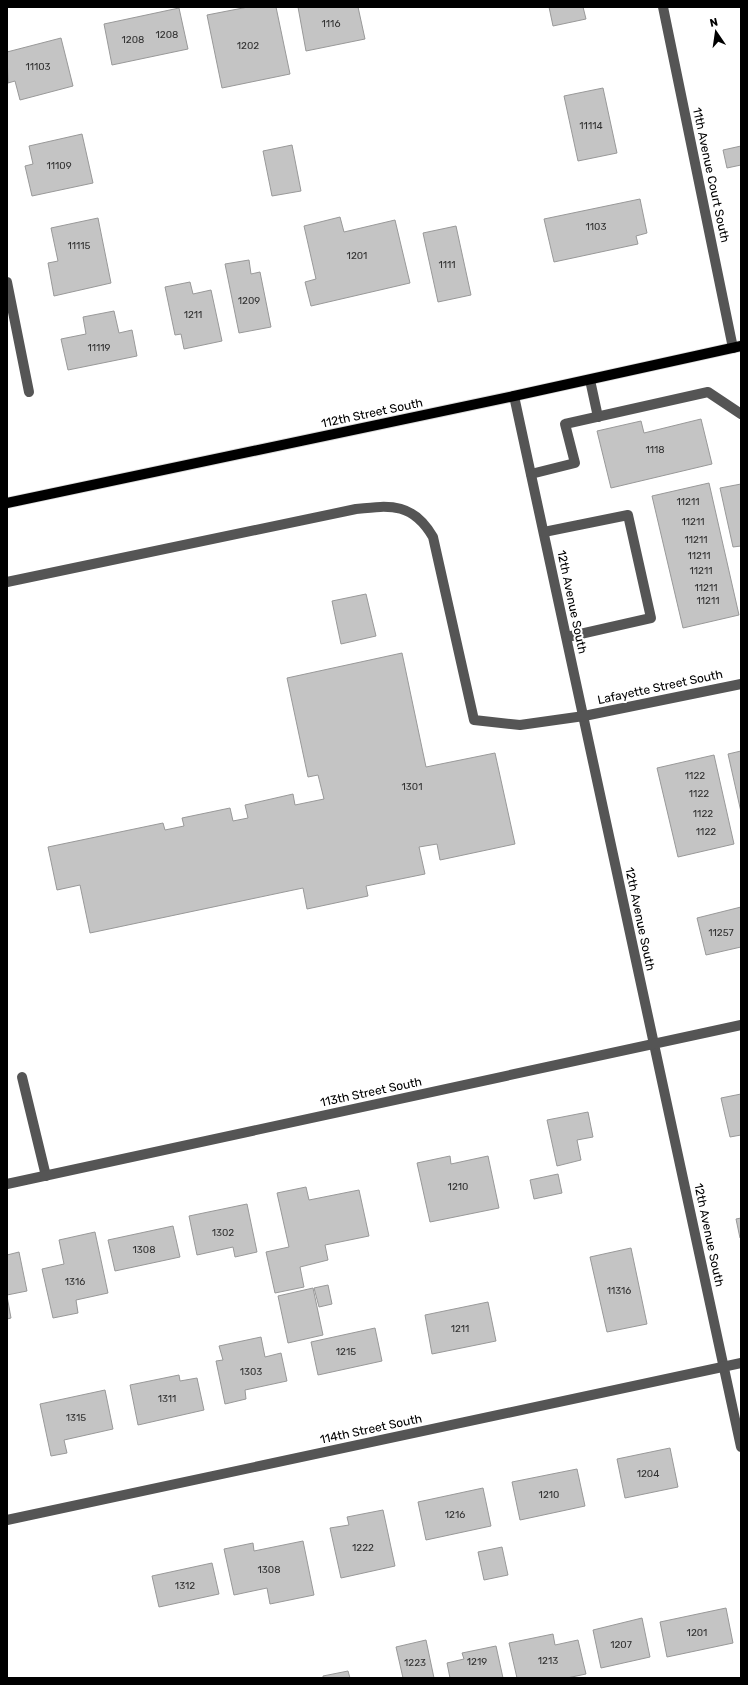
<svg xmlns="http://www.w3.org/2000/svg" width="748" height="1685" font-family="Rubik,sans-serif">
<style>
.building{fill:#c4c4c4;stroke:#999}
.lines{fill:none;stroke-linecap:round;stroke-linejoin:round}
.major-casing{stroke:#dbdbdb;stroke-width:12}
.minor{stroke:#555;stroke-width:10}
.major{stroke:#000;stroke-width:10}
.labels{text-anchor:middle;stroke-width:4;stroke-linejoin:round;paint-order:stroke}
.number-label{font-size:10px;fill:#313131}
.street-label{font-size:12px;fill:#000;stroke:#fff}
</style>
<rect width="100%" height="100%" fill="#fff"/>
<g class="building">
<path d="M248,7H276L290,74L222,88L207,15Z"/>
<path d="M298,7H358L365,39L306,51Z"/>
<path d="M549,7H583L586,19L553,26Z"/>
<path d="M179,8L188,49L112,65L104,24Z"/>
<path d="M61,38L73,86L20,100L15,81L8,83L7,52Z"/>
<path d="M603,88L617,153L578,161L564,96Z"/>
<path d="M82,134L93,183L32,196L25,166L33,164L29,146Z"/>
<path d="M292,145L301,191L272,196L263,151Z"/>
<path d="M741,146V165L727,168L723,150Z"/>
<path d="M640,199L647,233L636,236L638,244L554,262L544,219Z"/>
<path d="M340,217L344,232L395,220L410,283L311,306L305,282L316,279L304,226Z"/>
<path d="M98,218L111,283L54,296L48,263L58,261L51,228Z"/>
<path d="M456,226L471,295L438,302L423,233Z"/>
<path d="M249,260L251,274L260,272L271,327L239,333L225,264Z"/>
<path d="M190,282L193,294L211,290L222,341L184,349L181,334L175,335L165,287Z"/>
<path d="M114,311L119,333L132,330L137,356L68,370L61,339L86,334L83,317Z"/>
<path d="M701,419L712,464L611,488L597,431L641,421L644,433Z"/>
<path d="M709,483L739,615L683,628L652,496Z"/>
<path d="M741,484V546L733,547L720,488Z"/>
<path d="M366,594L376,636L341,644L332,601Z"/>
<path d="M402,653L426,767L495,753L515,844L440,860L437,844L419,847L425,874L366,886L368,896L307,909L303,888L90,933L80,885L57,890L48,847L163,823L165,830L184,826L182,818L230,808L233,821L248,818L245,805L293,794L295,805L324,799L318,775L308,777L287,678Z"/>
<path d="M741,751V812L728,754Z"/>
<path d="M714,755L734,844L678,857L657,768Z"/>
<path d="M741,907V947L706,955L697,918Z"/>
<path d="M741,1094V1135L730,1137L721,1098Z"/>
<path d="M588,1112L593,1137L577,1140L581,1160L557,1166L547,1120Z"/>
<path d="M450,1156L451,1164L488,1156L499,1208L430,1222L417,1163Z"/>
<path d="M558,1174L562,1193L534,1199L530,1180Z"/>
<path d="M306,1187L309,1200L359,1190L369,1236L325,1245L328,1260L300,1267L304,1287L275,1293L266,1252L289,1247L277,1193Z"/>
<path d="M247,1204L257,1252L235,1257L233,1247L197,1255L189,1216Z"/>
<path d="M741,1218V1238H740L736,1219Z"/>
<path d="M173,1226L180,1257L115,1271L108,1240Z"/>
<path d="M95,1232L108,1293L76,1300L78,1313L53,1318L42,1269L64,1264L59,1240Z"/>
<path d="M631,1248L647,1324L607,1332L590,1257Z"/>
<path d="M19,1252L27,1291L7,1295V1255Z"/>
<path d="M328,1285L332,1304L319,1307L314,1288Z"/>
<path d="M313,1288L323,1335L288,1343L278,1296Z"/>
<path d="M7,1296L11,1318L7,1319Z"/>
<path d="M488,1302L496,1341L432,1354L425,1315Z"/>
<path d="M375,1328L382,1361L318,1375L311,1342Z"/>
<path d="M261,1337L265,1357L281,1353L287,1381L245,1390L246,1399L225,1404L216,1361L223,1360L219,1346Z"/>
<path d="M179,1375L180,1381L197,1378L204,1410L138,1425L130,1385Z"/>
<path d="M105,1390L113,1429L64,1440L67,1453L51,1456L40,1404Z"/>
<path d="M670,1448L678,1487L625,1498L617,1459Z"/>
<path d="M577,1469L585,1506L520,1520L512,1482Z"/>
<path d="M483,1488L491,1526L426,1540L418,1502Z"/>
<path d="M383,1510L395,1566L341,1578L330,1528L349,1525L347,1517Z"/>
<path d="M303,1541L314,1595L270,1604L267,1588L234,1595L224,1549L253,1543L254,1551Z"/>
<path d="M502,1547L508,1575L484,1580L478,1552Z"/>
<path d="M212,1563L219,1594L159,1607L152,1576Z"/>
<path d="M726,1608L733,1643L667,1657L660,1622Z"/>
<path d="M642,1618L650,1657L601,1668L593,1630Z"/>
<path d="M553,1634L555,1645L578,1640L586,1674L567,1678H517L509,1643Z"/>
<path d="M426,1640L434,1678H401H403L396,1647Z"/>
<path d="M496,1646L503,1678H450L447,1663L464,1659L462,1653Z"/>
<path d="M348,1671L350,1678H323V1676Z"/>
</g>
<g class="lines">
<g class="major-casing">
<path id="major" d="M7,503L514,396L741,346"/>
</g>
<g class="minor">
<path d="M663,7L733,348"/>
<path d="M7,282L29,392"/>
<path d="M590,380L598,417"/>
<path d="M514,396L741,1447"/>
<path d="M531,474L575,463L565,424L708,392L741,414"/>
<path d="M544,532L628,515L651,618L567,637"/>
<path d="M7,582L356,509C392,505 413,503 433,537L474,720L520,725L584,716L741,684"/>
<path d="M22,1077L46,1176"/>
<path d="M7,1184L741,1025"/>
<path d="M7,1520L741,1363"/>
</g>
<use href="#major" class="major"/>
</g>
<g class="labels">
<g class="number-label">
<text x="331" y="27">1116</text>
<text x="167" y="38">1208</text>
<text x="133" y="43">1208</text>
<text x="248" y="49">1202</text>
<text x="38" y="70">11103</text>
<text x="591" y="129">11114</text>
<text x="59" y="169">11109</text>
<text x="596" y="230">1103</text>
<text x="79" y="249">11115</text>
<text x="357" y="259">1201</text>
<text x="447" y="268">1111</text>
<text x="249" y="304">1209</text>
<text x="193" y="318">1211</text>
<text x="99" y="351">11119</text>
<text x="655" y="453">1118</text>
<text x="688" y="505">11211</text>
<text x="693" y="525">11211</text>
<text x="696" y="543">11211</text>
<text x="699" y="559">11211</text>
<text x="701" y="574">11211</text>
<text x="706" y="591">11211</text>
<text x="708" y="604">11211</text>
<text x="695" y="779">1122</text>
<text x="412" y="790">1301</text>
<text x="699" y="797">1122</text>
<text x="703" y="817">1122</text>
<text x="706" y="835">1122</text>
<text x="721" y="936">11257</text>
<text x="458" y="1190">1210</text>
<text x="223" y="1236">1302</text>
<text x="144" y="1253">1308</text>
<text x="75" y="1285">1316</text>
<text x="619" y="1294">11316</text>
<text x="460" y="1332">1211</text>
<text x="346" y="1355">1215</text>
<text x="251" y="1375">1303</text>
<text x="167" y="1402">1311</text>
<text x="76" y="1421">1315</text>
<text x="648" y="1477">1204</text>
<text x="549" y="1498">1210</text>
<text x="455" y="1518">1216</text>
<text x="363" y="1551">1222</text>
<text x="269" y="1573">1308</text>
<text x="185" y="1589">1312</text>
<text x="697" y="1636">1201</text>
<text x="621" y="1648">1207</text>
<text x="548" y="1664">1213</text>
<text x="477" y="1665">1219</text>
<text x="415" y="1666">1223</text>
</g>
<g class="street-label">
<text transform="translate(711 175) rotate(78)" y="4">11th Avenue Court South</text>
<text transform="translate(372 413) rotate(-12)" y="4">112th Street South</text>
<text transform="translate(572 602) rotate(78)" y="4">12th Avenue South</text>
<text transform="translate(660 687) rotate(-12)" y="4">Lafayette Street South</text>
<text transform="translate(640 919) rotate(78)" y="4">12th Avenue South</text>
<text transform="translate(371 1092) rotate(-12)" y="4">113th Street South</text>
<text transform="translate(709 1235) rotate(78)" y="4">12th Avenue South</text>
<text transform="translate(371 1429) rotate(-12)" y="4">114th Street South</text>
</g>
</g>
<rect width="748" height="1685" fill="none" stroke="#000000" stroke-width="16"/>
<g transform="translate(716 32) rotate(347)" stroke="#ffffff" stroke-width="3" paint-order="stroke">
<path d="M0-3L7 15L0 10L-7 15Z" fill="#000000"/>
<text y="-6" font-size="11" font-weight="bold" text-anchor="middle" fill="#000000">N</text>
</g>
</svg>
